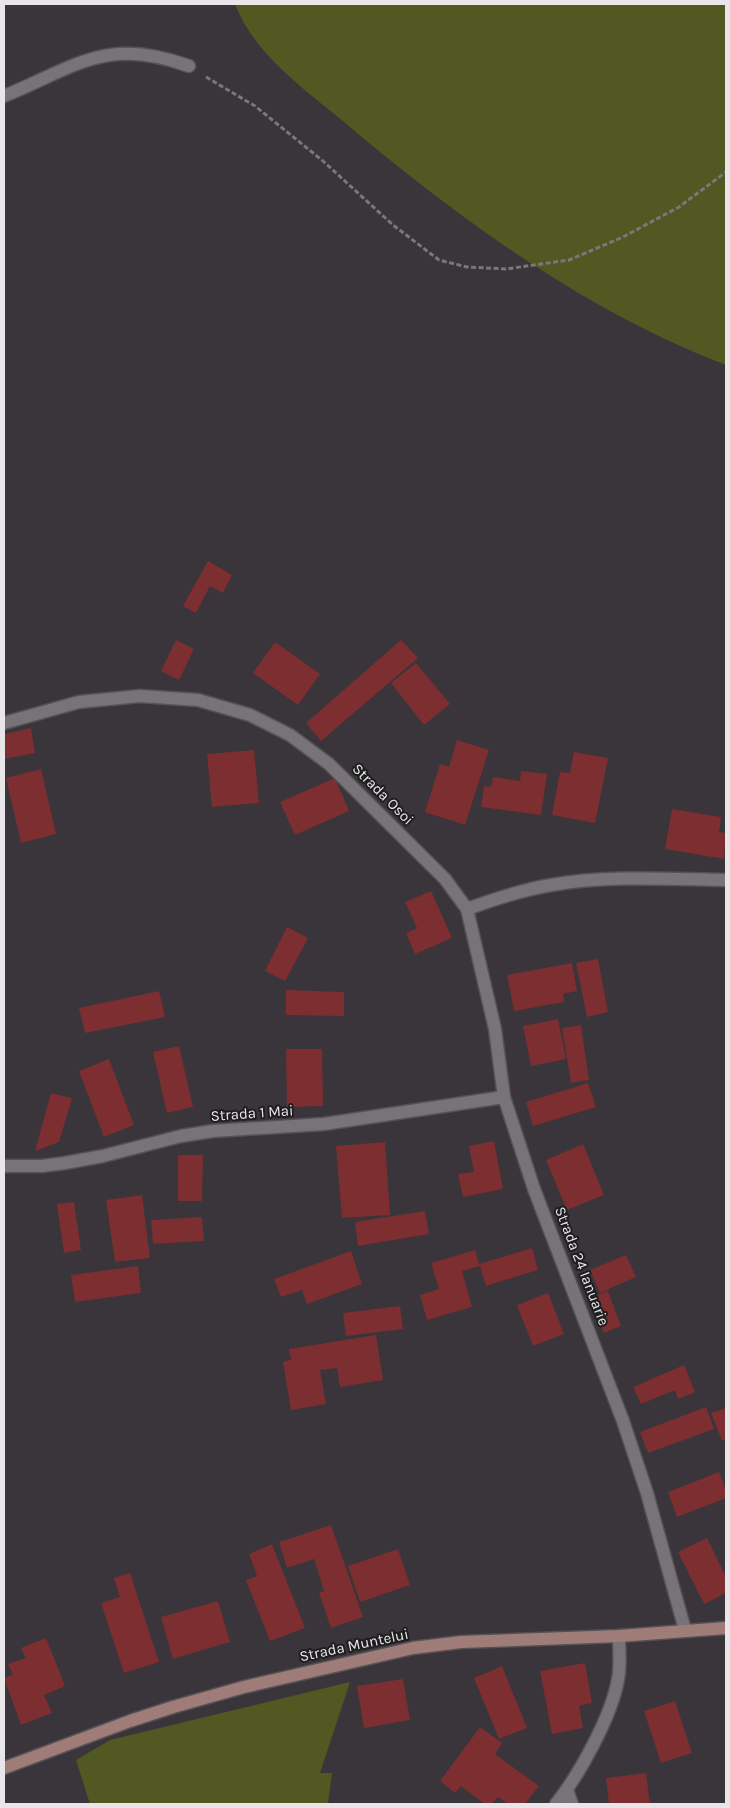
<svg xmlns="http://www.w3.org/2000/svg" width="730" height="1808" font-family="Karla,sans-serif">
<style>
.green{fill:#525822}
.building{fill:#7c2e31}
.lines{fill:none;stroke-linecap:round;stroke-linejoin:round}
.street-casing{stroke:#555155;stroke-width:15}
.secondary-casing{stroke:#555155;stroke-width:15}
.path{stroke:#7a777b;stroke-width:3;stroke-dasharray:5 2.5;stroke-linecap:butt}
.street{stroke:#777378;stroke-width:12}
.secondary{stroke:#a07c79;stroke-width:12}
.labels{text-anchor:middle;stroke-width:4;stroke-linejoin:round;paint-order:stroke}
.street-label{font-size:15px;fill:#e9e6e9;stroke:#1f1e1f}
</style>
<rect width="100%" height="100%" fill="#39353a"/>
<g class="green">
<path d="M235,4H726V365C585,311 459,219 344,122C304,89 254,54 235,4Z"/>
<path d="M350,1682L320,1773H332L328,1804H90L76,1760L110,1740Z"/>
</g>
<g class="building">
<path d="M208,561L232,575L223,593L210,586L196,613L183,606Z"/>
<path d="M176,640L194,649L179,680L161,671Z"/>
<path d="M401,640L418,658L321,741L306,723Z"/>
<path d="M275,642L320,674L298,705L253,673Z"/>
<path d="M416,663L450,704L424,725L391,683Z"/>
<path d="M31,728L35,753L4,759V734Z"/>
<path d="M457,740L489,750L465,825L425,812L440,764L449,767Z"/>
<path d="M254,750L259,803L212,807L207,754Z"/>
<path d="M574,752L608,758L595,823L552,815L560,772L570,773Z"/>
<path d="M41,769L56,834L21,843L6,778Z"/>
<path d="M521,771L547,774L541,815L481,807L484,786L491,787L493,777L520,781Z"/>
<path d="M335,778L349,811L295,835L280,802Z"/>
<path d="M672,809L721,817L719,832L726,833L724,859L665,849Z"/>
<path d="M431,891L452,938L415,954L406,933L417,928L405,902Z"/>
<path d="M287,927L308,938L285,981L265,971Z"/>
<path d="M598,959L608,1012L587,1017L576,963Z"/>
<path d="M572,963L577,991L563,994L564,1002L514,1011L507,975Z"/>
<path d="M286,990L344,992V1016L286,1015Z"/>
<path d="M159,991L165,1017L85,1033L79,1008Z"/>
<path d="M558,1019L566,1059L531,1066L523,1026Z"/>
<path d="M581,1025L589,1080L571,1083L562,1028Z"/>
<path d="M179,1046L193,1107L167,1113L153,1052Z"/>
<path d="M286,1049H322L323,1106L287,1107Z"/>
<path d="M109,1059L134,1125L104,1137L79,1071Z"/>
<path d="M588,1083L596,1107L533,1126L526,1102Z"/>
<path d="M51,1093L72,1098L59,1142L35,1151Z"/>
<path d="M494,1141L503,1189L463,1197L458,1174L474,1172L469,1146Z"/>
<path d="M385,1142L390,1215L342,1218L336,1146Z"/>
<path d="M583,1144L604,1195L567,1210L546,1160Z"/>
<path d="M178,1155H203L202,1201H178Z"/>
<path d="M142,1195L150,1258L115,1262L106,1200Z"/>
<path d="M74,1202L81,1250L64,1253L57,1204Z"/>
<path d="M425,1211L429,1234L358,1246L355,1222Z"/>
<path d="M202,1217L204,1241L153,1244L151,1220Z"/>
<path d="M532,1248L538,1270L486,1286L480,1266L462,1271L472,1307L427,1320L420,1295L439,1289L431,1263L475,1250L479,1264Z"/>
<path d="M351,1251L362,1284L307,1304L302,1290L281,1297L274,1279Z"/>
<path d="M626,1255L636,1277L600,1293L590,1270Z"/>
<path d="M138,1266L141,1293L75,1302L71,1275Z"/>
<path d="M608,1291L621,1326L604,1333L591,1297Z"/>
<path d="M548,1293L564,1334L533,1346L517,1305Z"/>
<path d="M400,1306L403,1329L346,1336L343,1313Z"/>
<path d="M376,1335L383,1380L340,1387L337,1368L320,1370L326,1404L291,1410L283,1362L291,1360L289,1349Z"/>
<path d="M684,1365L695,1392L678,1399L675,1390L641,1404L633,1387Z"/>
<path d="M706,1407L714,1429L648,1453L640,1432Z"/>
<path d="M726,1408V1439L722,1441L711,1413Z"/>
<path d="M719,1472L726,1490V1498L677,1517L668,1492Z"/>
<path d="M331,1525L363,1617L331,1628L319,1593L324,1591L314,1559L287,1568L279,1542Z"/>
<path d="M707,1538L726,1577V1593L704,1604L678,1552Z"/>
<path d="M272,1544L305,1628L270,1641L246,1580L257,1576L249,1554Z"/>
<path d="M398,1549L410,1585L360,1602L348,1566Z"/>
<path d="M130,1573L159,1662L124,1673L101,1603L120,1597L114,1578Z"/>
<path d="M218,1601L230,1642L173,1659L161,1617Z"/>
<path d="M46,1638L65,1686L44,1695L52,1713L21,1725L4,1678L13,1675L8,1664L26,1658L21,1648Z"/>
<path d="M585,1663L592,1703L579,1706L583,1728L552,1734L540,1671Z"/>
<path d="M502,1666L527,1728L499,1739L474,1678Z"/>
<path d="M403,1679L410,1720L364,1728L357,1686Z"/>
<path d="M675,1701L692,1753L661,1763L644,1711Z"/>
<path d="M480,1727L502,1743L495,1754L539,1786L525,1804H508L498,1797L492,1804H485L461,1786L455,1793L440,1781Z"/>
<path d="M646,1773L650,1804H609L606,1778Z"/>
</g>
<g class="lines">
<g class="street-casing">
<g id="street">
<path d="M4,96C77,66 107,36 189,66"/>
<path d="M4,723L79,702L140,696L198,700L250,715L290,735L329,764L445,879L467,909L495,1029L504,1097L534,1189L623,1421L647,1493L685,1630"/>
<path d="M467,909C494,899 522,890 551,885C608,875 668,879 726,880"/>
<path d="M4,1166H42L65,1163L103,1156L181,1136L213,1131L324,1124L504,1097"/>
<path d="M567,1790L572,1804"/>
<path d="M556,1804C579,1775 612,1716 618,1679C621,1666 619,1650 619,1636"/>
</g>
</g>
<g class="secondary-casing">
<path id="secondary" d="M4,1768L130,1721L173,1707L244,1687L413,1648L461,1642L619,1636L726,1628"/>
</g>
<path class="path" d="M206,77L255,106L323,161L393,225L439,260L467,267L506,269L569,260L623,237L679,207L726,172"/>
<use href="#street" class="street"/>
<use href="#secondary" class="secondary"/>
</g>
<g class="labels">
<g class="street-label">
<text transform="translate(383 794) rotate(45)" y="5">Strada Osoi</text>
<text transform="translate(252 1113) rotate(-4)" y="5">Strada 1 Mai</text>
<text transform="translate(582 1266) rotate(69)" y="5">Strada 24 Ianuarie</text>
<text transform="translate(354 1645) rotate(-12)" y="5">Strada Muntelui</text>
</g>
</g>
<rect width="730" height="1808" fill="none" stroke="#e9e6e9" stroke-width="10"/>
</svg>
